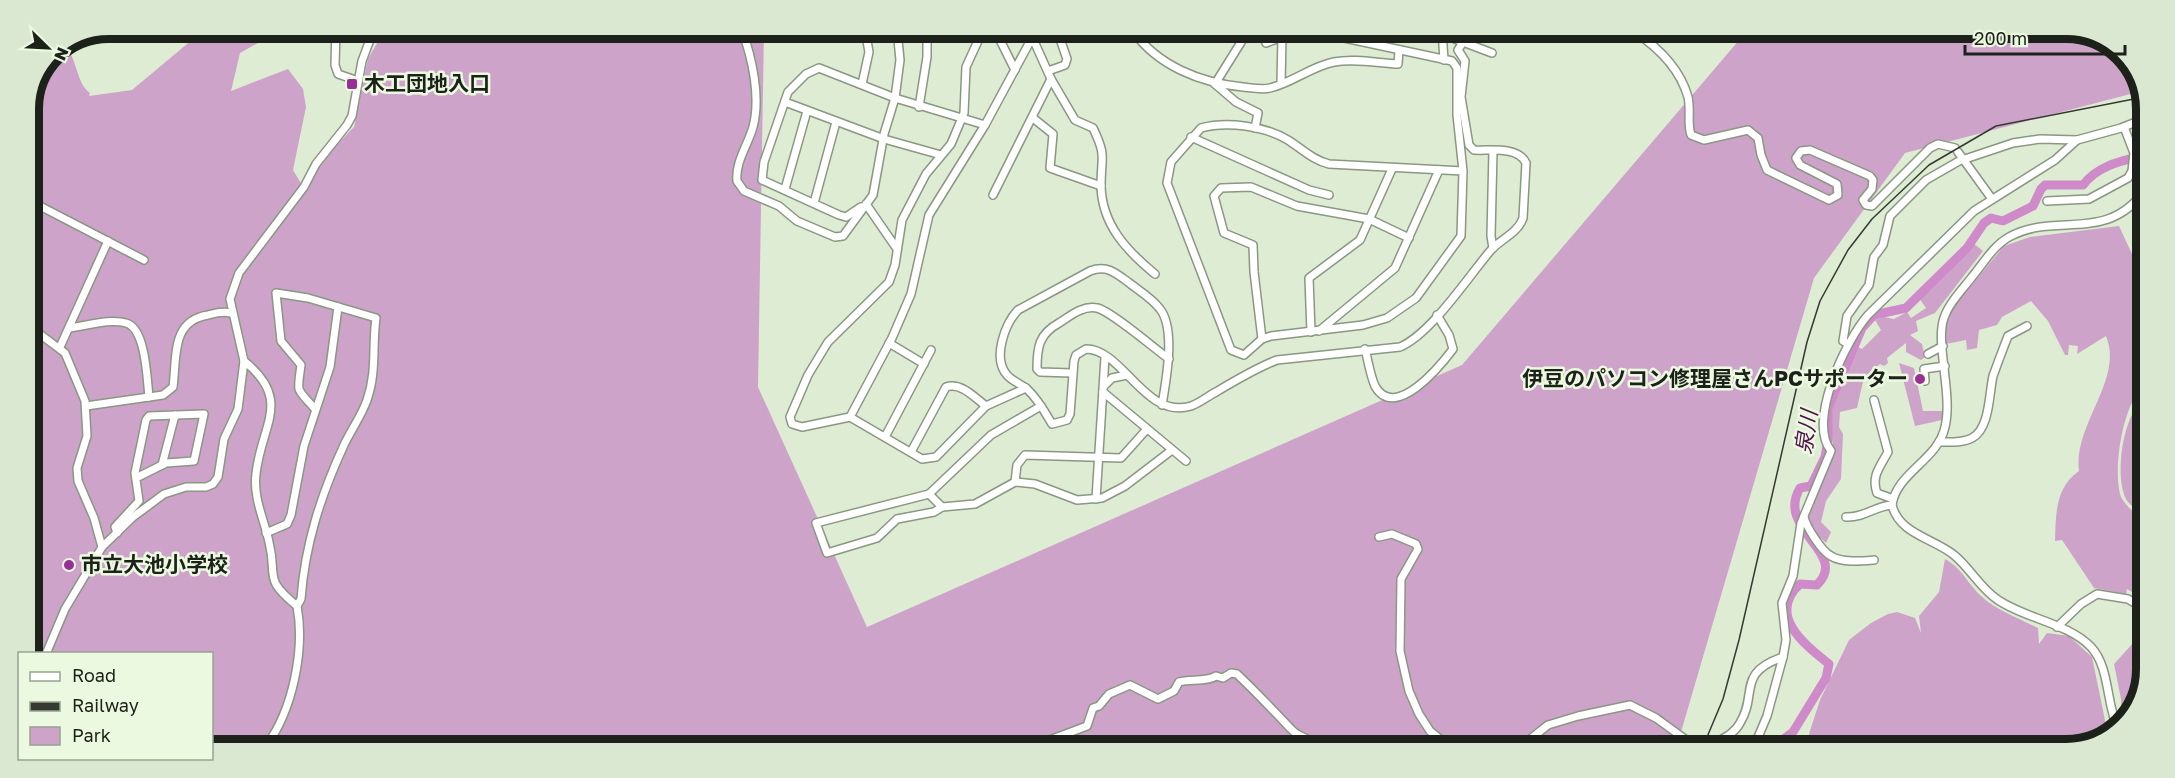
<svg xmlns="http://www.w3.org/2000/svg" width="2175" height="778" font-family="'Golos Text','Noto Sans JP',sans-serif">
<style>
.green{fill:#cea3ca}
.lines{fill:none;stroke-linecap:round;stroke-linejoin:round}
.river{stroke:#cf8aca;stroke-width:9}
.minor-casing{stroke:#8a9782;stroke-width:10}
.minor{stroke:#fff;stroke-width:7}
.rail{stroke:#343a30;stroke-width:1.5}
.minor-bridge-casing{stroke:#8a9782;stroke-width:10;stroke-linecap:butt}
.minor-bridge{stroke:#fff;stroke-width:7}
.poi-dot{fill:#972f94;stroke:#ebf9e1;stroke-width:2}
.labels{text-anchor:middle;stroke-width:5;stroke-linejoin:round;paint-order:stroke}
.poi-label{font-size:21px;font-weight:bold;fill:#1c2119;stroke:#ebf9e1;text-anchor:start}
.water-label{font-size:22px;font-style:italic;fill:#50124e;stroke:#ebf9e1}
.rim{fill:none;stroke:#1c2119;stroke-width:8}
</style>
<rect width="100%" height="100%" fill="#deecd4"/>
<g class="green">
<path d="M201,29H283L240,53L231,91L288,69L303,89L306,107L293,170L305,190L324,158L354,127L368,59L385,29L764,30L758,387L867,627L1462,365L1746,32L2092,33L2130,60L2142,91L1905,153L1814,278L1676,749L212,746V654L29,653V104L52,52L65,46C78,60 76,83 90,93L89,96L132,90L193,39Z"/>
<path d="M2119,226L2145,282L2144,384C2123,405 2113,465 2120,494C2124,507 2142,516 2143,528C2147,550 2143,576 2143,598L2127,589L2126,594L2094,588L2062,540L2055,541C2056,513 2055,488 2079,471C2073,424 2124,380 2106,336L2077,354L2078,346L2069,345L2068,355H2065L2048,321L2031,301L2002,317L1997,325L1979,330L1977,348L1967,350L1966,340L1946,344V323L1957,302L2004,246L2030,237Z"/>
<path d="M1973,243L1983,251L1935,313L1916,321L1918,331L1910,335L1922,344L1925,357L1921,360L1906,352V343L1887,358L1888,363L1884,366L1880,364L1864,377L1857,408L1840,412L1839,427L1843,434L1841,479L1826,501L1821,522L1831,532L1826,543L1809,527L1807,511L1827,471L1833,449L1830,409L1853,351L1856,346L1862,349L1881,330L1875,320L1884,317L1894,319L1907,312L1911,318L1926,308L1919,298Z"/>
<path d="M1899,363L1914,368L1923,411H1944L1942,420L1915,426Z"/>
<path d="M2144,401V512C2138,510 2132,507 2128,502C2113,483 2122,412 2144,401Z"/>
<path d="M1945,559C1962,568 1967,583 1981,596C1997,611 2019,618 2038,628L2039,644L2047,633L2069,636L2092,657L2106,725L2113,734L2066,749H1858L1859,745L1856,749H1816L1809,734L1820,700L1849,640L1871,623L1888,614L1897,612L1915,618L1921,633L1919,616L1939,592Z"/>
<path d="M2141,628L2142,695L2122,723L2121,699L2114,664L2135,641Z"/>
</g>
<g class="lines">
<path class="river" d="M1770,749L1793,732L1826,678L1829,664C1805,645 1766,615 1800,584L1817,585C1850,553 1775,530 1800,488L1811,486L1825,457L1828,440V408L1862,328L1874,315L1906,308L1967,248L1984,223L1991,218L2003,221L2033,206L2041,189L2045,185H2083C2098,165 2122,161 2146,155"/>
<g class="minor-casing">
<g id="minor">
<path d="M336,29L335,65L338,74L358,81"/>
<path d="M742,30C752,58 761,97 753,127C748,145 735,162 737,181L744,191L779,206L797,221L835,237L843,236L873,195L884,134L895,98L900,60L897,30"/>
<path d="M983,30L966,67L964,113L951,144L926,174L902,220L895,265L889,282L828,342L808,375L790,417L792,424L802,427L850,417L922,459L936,457L986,406L1026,388"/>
<path d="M995,30L1015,70"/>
<path d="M1029,30L1051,79L1075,120L1093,128C1107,157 1101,156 1101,186C1102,225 1127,251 1155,274"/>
<path d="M1133,31C1158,66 1201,83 1243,87C1252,88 1262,90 1270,88C1292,83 1312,66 1334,62C1354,58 1378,63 1398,64L1399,50"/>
<path d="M1312,31L1452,61L1457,68V115L1463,171L1461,236L1416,298L1387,318L1363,325L1271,336L1262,339L1244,355L1231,350L1167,183L1171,162L1201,128C1227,121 1265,126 1288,140C1302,149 1313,160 1329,164L1463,171"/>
<path d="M1442,31L1444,60"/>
<path d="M1452,31L1455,39L1492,53"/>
<path d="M1635,32C1659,48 1680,69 1688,97C1691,110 1687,123 1691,135L1704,140L1748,130L1758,138L1761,155L1767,170L1829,200L1838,195L1837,184L1800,165L1796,158L1801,151L1810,150L1870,176L1873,180L1872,189L1863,200L1866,205L1872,206L1930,148L1938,144L1955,148"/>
<path d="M1060,37L1072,31"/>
<path d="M1282,37L1296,31"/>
<path d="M1266,43L1282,37L1281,83"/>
<path d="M1048,71L1065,65L1067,59L1057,30"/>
<path d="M862,84L869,52L865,30"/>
<path d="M1215,84L1236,102L1258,113L1255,128"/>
<path d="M1215,84L1248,31"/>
<path d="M785,102L884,139L941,155"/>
<path d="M919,107L927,57V30"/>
<path d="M1033,118L1053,134L1050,168L1101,186"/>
<path d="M1191,137L1309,190L1329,195"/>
<path d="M1493,151L1491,236L1493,248"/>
<path d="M1958,152L1992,199"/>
<path d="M785,189L807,111"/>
<path d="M993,195L1051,79"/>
<path d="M2047,201L2089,199L2128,178L2132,171L2134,153L2124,127"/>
<path d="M814,203L836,122"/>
<path d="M866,204L897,249"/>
<path d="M29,205H38L144,260"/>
<path d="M861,207L846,217L839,215L762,180L764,162L788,92L806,74L819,68L895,98L985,125"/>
<path d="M29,326L65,353L85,401L87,436L77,468L78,481L94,518L102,547"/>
<path d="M69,328C86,326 110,318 126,323C146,328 147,380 149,397"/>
<path d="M1319,331L1395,268L1439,170"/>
<path d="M1311,332L1309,278L1360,240L1392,169"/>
<path d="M1262,339L1254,272L1253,245L1224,233L1214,196L1221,188L1251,187L1297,206L1369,219L1409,238"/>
<path d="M889,343L924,364"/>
<path d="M1848,344L1843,341L1847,316L1869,285L1874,257L1883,245L1890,216L1926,180L1959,161L2013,143L2040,139L2077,140L2121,128L2146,118"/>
<path d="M60,347L108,241"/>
<path d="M1365,349C1368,360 1370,375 1375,386C1395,422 1441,365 1453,349L1449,335L1437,315"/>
<path d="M1928,354L1943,346"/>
<path d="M244,361C293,400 261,425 256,474C253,498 264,519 269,542C278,578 262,577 297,606"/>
<path d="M1072,373L1040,372L1037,369C1037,347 1039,334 1059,323C1070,316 1083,305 1097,308C1111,311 1155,349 1169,359"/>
<path d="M1925,381L1924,369L1945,366"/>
<path d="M1104,386L1112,378L1127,375"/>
<path d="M1103,392L1186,461"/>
<path d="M1874,400L1888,452C1880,467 1871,476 1877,493L1893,499"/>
<path d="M1162,405C1166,381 1176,329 1160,309C1152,298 1138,290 1128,282C1115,272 1106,265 1090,271L1018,310C1005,324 992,358 1007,375C1012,381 1021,384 1027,389C1038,399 1045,412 1052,424L1067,420L1070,414L1074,361L1076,355L1086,349C1123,349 1145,420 1191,406C1200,403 1208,396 1216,392C1236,380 1256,368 1277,360L1400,347C1431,334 1468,277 1491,250C1501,239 1518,233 1523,218L1526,163C1518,146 1490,151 1474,150L1469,145L1461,97L1465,61L1458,50L1470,31"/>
<path d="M86,406L163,395L173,387C177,356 171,321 208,315C216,313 223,311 231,313"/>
<path d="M1041,406L991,435L929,494L816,523L827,553L877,538L897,519L934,512L942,507L975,504L1015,482L1035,484L1077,500L1102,498L1125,486L1172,450"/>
<path d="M850,417L892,338L911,294L929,215L985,125L1033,36"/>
<path d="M885,437L931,350"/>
<path d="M1939,442C1950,442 1963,443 1972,438C1990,429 1989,393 1993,376C1998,362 2003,349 2008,336L2027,326"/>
<path d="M911,452L946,387C961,382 974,397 986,406"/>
<path d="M162,465L175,415"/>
<path d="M1015,482L1017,465L1025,455L1121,458L1147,429"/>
<path d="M929,494L942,507"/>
<path d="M1096,499L1105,357"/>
<path d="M1804,517C1806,526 1821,551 1831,556C1842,563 1862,561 1874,560"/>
<path d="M1846,517C1864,518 1875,506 1892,505"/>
<path d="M117,533L115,527L139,501L135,473L146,420L149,416L204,414L194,461L166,463L136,478"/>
<path d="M266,533L287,524L291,515L304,446L330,367L338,307"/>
<path d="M1379,537L1392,534L1416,544L1418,549L1401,579L1400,651L1409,691L1419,714L1430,731L1451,748"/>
<path d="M2057,627L2081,604L2097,594L2128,599L2143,608"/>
<path d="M46,654L65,609L102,547L133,517L164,494L186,487H206L213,484L218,477L224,439L238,409L244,361L230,299L239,273L304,187L316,164L347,125L352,116L362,61L374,29"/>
<path d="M2118,729C2106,704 2110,667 2091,647C2068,623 2026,619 1998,600C1981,589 1970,568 1954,555C1933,538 1899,534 1892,505C1896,473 1938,460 1945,427C1953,395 1935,342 1944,318C1949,303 1962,290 1972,277C1983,264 1993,246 2009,237C2056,211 2106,245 2146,189"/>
<path d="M1715,743C1724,738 1735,733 1740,723C1758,694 1736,673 1783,657"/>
<path d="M266,746C293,710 305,649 297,606L301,599C305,544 321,495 344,445C351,430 362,415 367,400C377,372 372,346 376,318L308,298L276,293L281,341L301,365C297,395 296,387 315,409"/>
<path d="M1031,747L1087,726L1093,708L1099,706L1109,694L1130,685L1158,699L1174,691L1179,682C1190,679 1207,682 1216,676L1223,678L1231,673L1237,674C1256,692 1273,710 1291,729C1299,738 1310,737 1318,748"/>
<path d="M1519,748L1548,725L1578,716L1630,705L1656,718L1689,742"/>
<path d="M1753,749L1767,716L1783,657L1786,640L1782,603L1793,576L1801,523L1831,451C1807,421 1846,340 1868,315L1974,211L2055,160L2077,140"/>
</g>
</g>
<use href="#minor" class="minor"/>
<path class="rail" d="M1702,749L1723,699L1739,640L1807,342L1820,301L1848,250L1872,219L1929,165L1996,126L2144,97"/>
<g class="minor-bridge-casing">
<path id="minor-bridge" d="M1689,742L1715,743"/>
</g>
<use href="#minor-bridge" class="minor-bridge"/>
</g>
<g class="poi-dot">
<rect x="346" y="78" width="12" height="12" rx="3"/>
<circle cx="1920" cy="379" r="6"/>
<circle cx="69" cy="565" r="6"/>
</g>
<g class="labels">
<g class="poi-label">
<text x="364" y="91">木工団地入口</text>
<text x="1908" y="386" text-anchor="end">伊豆のパソコン修理屋さんPCサポーター</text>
<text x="81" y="572">市立大池小学校</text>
</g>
<g class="water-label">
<text transform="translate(1806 432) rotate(-82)" y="8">泉川</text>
</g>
</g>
<path d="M0 0H2175V778H0ZM109 39H2066A70 70 0 0 1 2136 109V669A70 70 0 0 1 2066 739H109A70 70 0 0 1 39 669V109A70 70 0 0 1 109 39Z" fill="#dae8d1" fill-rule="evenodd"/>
<path class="rim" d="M109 39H2066A70 70 0 0 1 2136 109V669A70 70 0 0 1 2066 739H109A70 70 0 0 1 39 669V109A70 70 0 0 1 109 39Z"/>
<rect x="18" y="652" width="195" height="108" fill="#ebf9e1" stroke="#98a391" stroke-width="1.5"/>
<rect x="30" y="672" width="30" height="9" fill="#ffffff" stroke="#98a391" stroke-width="1.5"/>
<text x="72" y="682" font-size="18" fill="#1c2119">Road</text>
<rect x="30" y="702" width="30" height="9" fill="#343a30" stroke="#98a391" stroke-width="1.5"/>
<text x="72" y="712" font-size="18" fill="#1c2119">Railway</text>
<rect x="30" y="727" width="30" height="18" fill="#cea3ca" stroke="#98a391" stroke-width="1.5"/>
<text x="72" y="742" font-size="18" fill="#1c2119">Park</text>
<g transform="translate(48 48) rotate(114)" stroke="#ebf9e1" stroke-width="4.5" paint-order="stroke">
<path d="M0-4.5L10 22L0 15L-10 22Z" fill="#1c2119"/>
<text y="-9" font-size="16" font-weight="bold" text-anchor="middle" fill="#1c2119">N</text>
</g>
<path d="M1965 45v9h160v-9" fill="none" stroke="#1c2119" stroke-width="3"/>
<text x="1974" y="45" font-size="18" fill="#1c2119" stroke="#ebf9e1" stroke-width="4.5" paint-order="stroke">200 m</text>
</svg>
